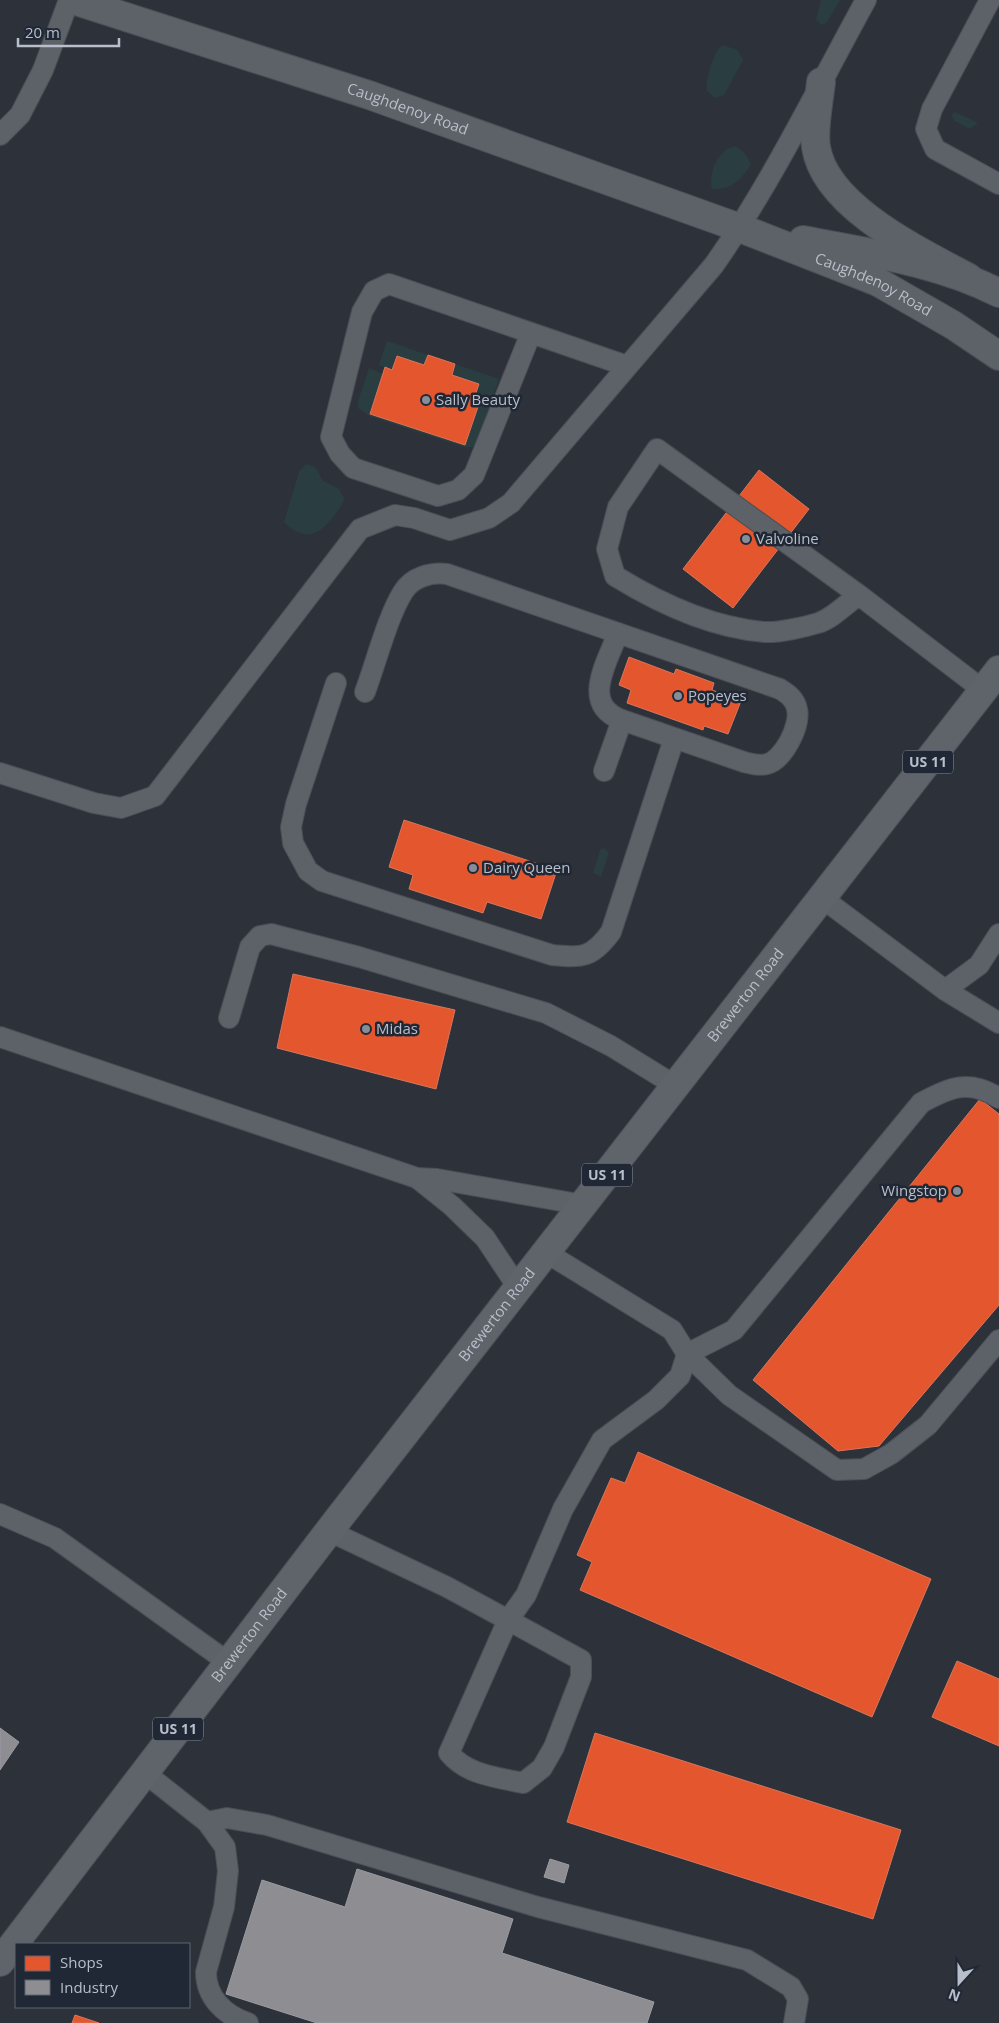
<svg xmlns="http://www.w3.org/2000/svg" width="999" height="2023" font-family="'Open Sans',sans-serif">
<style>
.green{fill:#2a3d41}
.shops{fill:#e4572e;stroke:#d7765d}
.industry{fill:#8d8d92;stroke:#9a9ca3}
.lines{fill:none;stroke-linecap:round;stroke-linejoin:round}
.lane-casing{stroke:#4b4e54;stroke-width:22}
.street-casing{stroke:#4b4e54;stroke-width:30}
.primary-casing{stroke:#4b4f57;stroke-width:30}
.lane{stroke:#5d6168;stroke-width:20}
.street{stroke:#5d6168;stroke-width:28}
.primary{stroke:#5f636a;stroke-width:28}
.poi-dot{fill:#878d98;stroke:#202835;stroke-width:2}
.labels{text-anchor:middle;stroke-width:5;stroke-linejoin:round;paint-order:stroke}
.shield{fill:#202835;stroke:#8a919d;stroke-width:1}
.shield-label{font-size:14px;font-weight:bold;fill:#b8beca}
.street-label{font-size:15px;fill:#b8beca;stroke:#202835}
.poi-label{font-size:15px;fill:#b8beca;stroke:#202835;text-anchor:start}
</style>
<rect width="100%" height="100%" fill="#2d323a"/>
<g class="green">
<path d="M821,0H840L827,22L822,25L816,20Z"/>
<path d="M723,45L737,50L743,60L724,95L715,98L707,91C704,83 715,47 723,45Z"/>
<path d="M954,112L957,113L978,123L970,129L955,121L951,116Z"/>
<path d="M736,146L746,155L751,164C741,180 731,190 712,189C708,173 718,149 736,146Z"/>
<path d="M387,341L428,355L424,365L397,356L392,370L379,365Z"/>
<path d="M455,364L499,379L478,441L473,447H464L369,416L358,408V401L369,368L383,374L370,414L464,445L479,402L474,399L479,384L452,375Z"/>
<path d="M306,464L315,467L323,481L339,489L344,498C343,505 338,510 334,516C318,536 305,542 284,522L299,472Z"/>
<path d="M604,848L609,853L601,876L593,873L600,850Z"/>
</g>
<g class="shops">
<path d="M428,355L455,364L452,375L479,384L474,399L480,401L465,445L370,414L385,367L392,370L397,356L424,365Z"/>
<path d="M759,470L809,509L733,608L683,569Z"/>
<path d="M629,657L674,674L676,669L714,683L712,690L741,701L728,734L704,726L703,730L627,703L631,690L619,685Z"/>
<path d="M404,820L557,870L541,919L487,902L483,913L409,889L413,875L389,867Z"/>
<path d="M293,974L455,1010L436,1089L277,1048Z"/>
<path d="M980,1099L999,1114V1305L879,1446L838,1451L753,1380Z"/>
<path d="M638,1452L931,1579L872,1717L580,1590L592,1562L577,1555L611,1478L625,1483Z"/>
<path d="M957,1661L999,1679V1746L932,1717Z"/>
<path d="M595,1733L901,1830L873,1919L567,1822Z"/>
<path d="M75,2015L99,2023H72Z"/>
</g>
<g class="industry">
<path d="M0,1728L19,1742L0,1770Z"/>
<path d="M550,1859L569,1865L564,1883L544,1877Z"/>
<path d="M357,1869L513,1919L502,1953L654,2002L647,2023H317L226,1994L262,1880L345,1907Z"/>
</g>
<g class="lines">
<g class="lane-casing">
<g id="lane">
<path d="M990,0L932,109L926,129L935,149L999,184"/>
<path d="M0,135L20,115L43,70L69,0"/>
<path d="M531,333L474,475L458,490L438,496L353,468L340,454L331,437L362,312L374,291L389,284L627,366"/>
<path d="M859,595C847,603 832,619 818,623C805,627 778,633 765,632C712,628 659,603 615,576L607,549L618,507L657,449L859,595L983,690"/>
<path d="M336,683L296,804L291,827L293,843L308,871L322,881L552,955C582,958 592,958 611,932L674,739"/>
<path d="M365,692C376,663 387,618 403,592C412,577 431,572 447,574L780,689C788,694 795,699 797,709C801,726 783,760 767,764C758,766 752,764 744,762L622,720C580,704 607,663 618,633"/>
<path d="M604,771L622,720"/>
<path d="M0,773L94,803L121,808L155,796L360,529L395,515L414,518L450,530L489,518L511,503L714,265C772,182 817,89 866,0"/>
<path d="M822,898L945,990L979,965L999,934"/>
<path d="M945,990L999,1023"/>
<path d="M229,1018L250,947L260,936L271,934L359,957L546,1013L611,1046L676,1086"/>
<path d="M0,1037L417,1178"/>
<path d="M999,1098C969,1079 950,1087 921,1103L734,1330L687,1354L729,1395L837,1470L864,1469L891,1454L928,1425L999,1340"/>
<path d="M519,1289L485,1238L452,1206L417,1178L437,1179L584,1205"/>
<path d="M0,1514L55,1538L229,1663"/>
<path d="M329,1531L447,1587L508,1620L449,1753C467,1775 496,1777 523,1783L542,1768L554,1747L581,1677V1660L508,1620L526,1595L563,1509L602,1440L656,1400L680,1376L687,1354L672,1330L547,1253"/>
<path d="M145,1773L207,1822L225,1847L228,1871L224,1907L206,1972C206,1997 224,2015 248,2023"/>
<path d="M207,1822L227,1818L267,1825L538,1907L747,1960L791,1987L798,1999L794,2023"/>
</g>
</g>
<g class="street-casing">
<g id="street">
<path id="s1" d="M73,0L369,95L740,228L878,282L953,325L999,356"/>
<path d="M821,82C819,101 813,129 816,147C825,207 921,252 969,278"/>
<path d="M803,240C870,253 938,262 999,293"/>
</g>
</g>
<g class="primary-casing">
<g id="primary">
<path id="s2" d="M0,1962L339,1518L999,670"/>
</g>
</g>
<use href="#lane" class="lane"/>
<use href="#street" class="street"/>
<use href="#primary" class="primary"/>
</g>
<g class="poi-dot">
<circle cx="426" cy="400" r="5"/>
<circle cx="746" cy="539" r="5"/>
<circle cx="678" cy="696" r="5"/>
<circle cx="473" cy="868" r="5"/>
<circle cx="366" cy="1029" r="5"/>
<circle cx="957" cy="1191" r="5"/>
</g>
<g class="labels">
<g class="shield">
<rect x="903" y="750.5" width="50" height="23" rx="4"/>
<rect x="582" y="1163.5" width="50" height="23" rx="4"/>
<rect x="153" y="1717.5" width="50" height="23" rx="4"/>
</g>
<g class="shield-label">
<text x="928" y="767">US 11</text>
<text x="607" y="1180">US 11</text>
<text x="178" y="1734">US 11</text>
</g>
<g class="street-label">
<text dy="5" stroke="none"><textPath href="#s1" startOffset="352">Caughdenoy Road</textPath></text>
<text dy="5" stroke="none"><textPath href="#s1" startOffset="850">Caughdenoy Road</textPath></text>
<text dy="5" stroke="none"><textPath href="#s2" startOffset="1221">Brewerton Road</textPath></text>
<text dy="5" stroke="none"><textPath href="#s2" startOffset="816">Brewerton Road</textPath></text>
<text dy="5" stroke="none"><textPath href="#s2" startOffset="411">Brewerton Road</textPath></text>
</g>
<g class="poi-label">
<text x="436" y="405">Sally Beauty</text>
<text x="756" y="544">Valvoline</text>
<text x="688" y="701">Popeyes</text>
<text x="483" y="873">Dairy Queen</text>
<text x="376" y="1034">Midas</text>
<text x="947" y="1196" text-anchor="end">Wingstop</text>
</g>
</g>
<rect x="15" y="1943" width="175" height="65" fill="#202835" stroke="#5d6471"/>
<rect x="25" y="1956" width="25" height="15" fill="#e4572e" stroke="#5d6471"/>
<text x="60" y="1968" font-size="15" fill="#b8beca">Shops</text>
<rect x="25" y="1980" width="25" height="15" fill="#8d8d92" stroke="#5d6471"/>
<text x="60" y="1993" font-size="15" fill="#b8beca">Industry</text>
<g transform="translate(959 1983) rotate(201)" stroke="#202835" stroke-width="4" paint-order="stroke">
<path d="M0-4L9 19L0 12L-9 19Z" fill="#b8beca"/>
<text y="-8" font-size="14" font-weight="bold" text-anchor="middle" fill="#b8beca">N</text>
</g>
<path d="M18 38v8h101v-8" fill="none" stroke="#b8beca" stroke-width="2.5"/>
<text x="25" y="38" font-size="15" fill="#b8beca" stroke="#202835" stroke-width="4" paint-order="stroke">20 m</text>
</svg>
